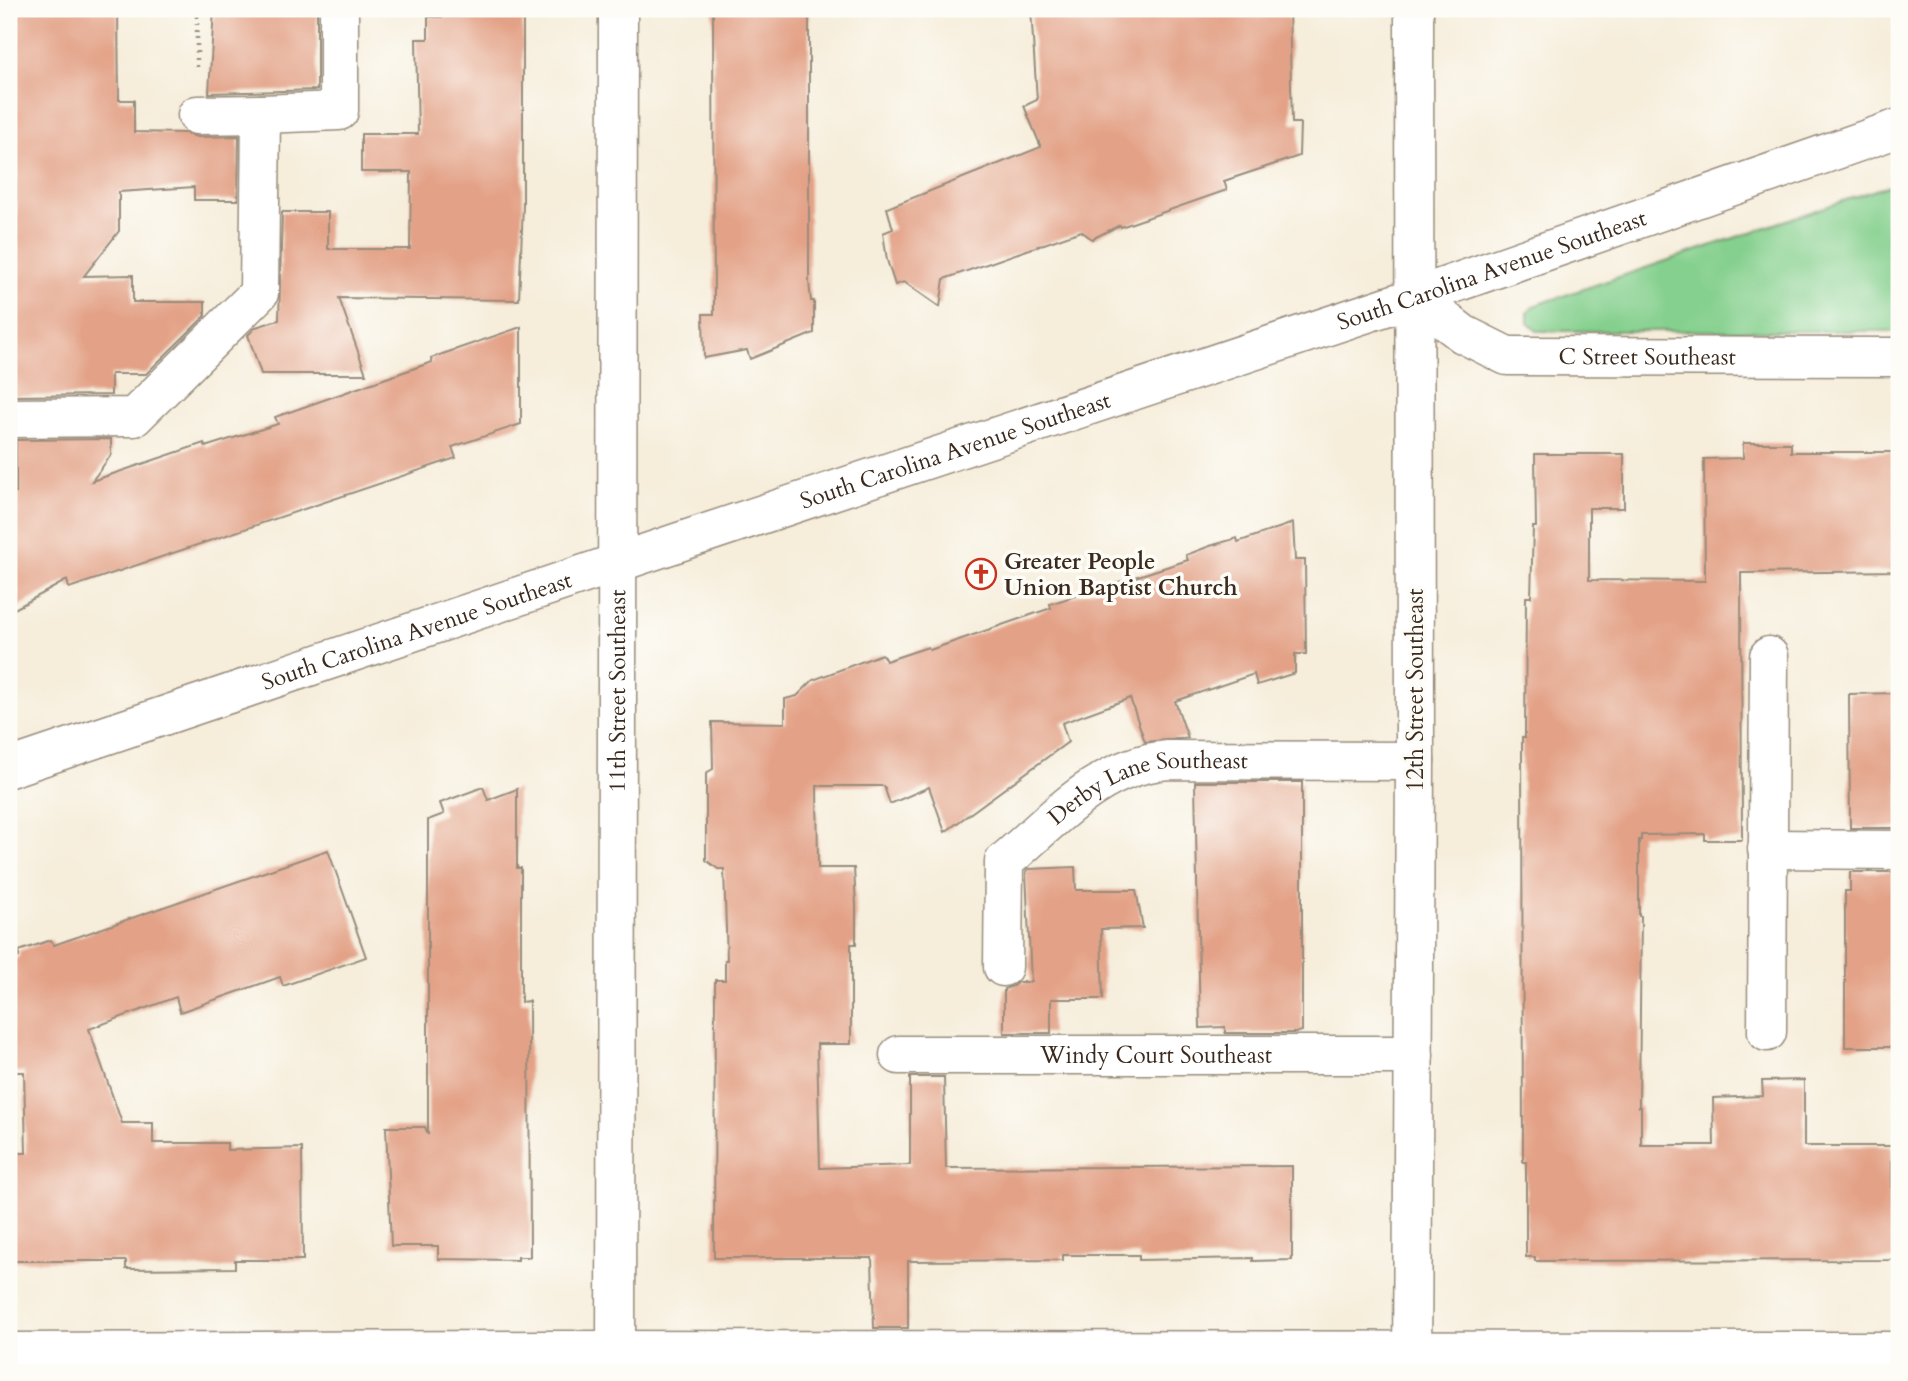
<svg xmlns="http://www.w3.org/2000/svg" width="1908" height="1381" font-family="Cardo,serif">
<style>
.green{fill:#85d08e;stroke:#607d56;stroke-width:2}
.building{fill:#e3a287}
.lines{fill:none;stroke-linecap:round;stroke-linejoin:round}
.minor-casing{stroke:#988c7c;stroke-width:41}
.major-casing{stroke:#988c7c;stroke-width:41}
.path{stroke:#988c7c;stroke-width:4.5;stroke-dasharray:2 5;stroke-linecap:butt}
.minor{stroke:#fff;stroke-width:38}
.major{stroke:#fff;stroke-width:38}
.labels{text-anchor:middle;stroke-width:7;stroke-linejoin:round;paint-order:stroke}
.street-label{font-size:23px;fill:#3b2a1e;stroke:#fdfcf7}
.poi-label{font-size:23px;font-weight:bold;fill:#3b2a1e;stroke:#fdfcf7;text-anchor:start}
</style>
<rect width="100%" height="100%" fill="#fdfcf7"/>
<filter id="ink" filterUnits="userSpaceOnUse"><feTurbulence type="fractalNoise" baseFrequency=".0143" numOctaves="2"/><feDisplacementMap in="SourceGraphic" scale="14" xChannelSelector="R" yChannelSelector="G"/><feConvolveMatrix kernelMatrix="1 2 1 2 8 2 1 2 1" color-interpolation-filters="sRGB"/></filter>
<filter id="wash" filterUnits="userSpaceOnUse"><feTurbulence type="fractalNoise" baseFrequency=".00686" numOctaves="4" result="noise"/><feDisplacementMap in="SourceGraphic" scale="28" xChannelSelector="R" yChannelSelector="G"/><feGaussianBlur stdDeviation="1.57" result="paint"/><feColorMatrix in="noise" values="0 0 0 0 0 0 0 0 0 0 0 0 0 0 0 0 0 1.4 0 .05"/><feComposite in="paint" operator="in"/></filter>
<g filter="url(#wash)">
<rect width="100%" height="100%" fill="#f6edda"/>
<path class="green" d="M1899,182V331H1537L1528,323V312L1533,306Z"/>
<g id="blocks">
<g class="building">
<path d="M14,9H118L119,100H134V132L185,133L197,137L239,136L238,200H194V187L119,192V231L84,276L133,275V302H205V316L146,374H111V395L11,396V269H17Z"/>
<path d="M214,9H317V90L209,93Z"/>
<path d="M459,9H523V205L519,300L339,298L366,374H261L248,335L256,327L279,320L282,212H328V249H410L411,172H361V134H418L416,39H428V17H459Z"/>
<path d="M713,9H809V282L811,301H814V333L750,359L747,350L704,358L703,314H714Z"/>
<path d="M1031,9H1289L1292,123H1300L1299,156L1224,181L1227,190L1121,227L1120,225L1092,239L1081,231L944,279L940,307L904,282L895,285L887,260L883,233L893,229L887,208L1041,147L1024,106L1037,100Z"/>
<path d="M521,327V424L452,447L456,458L69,588L67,580L9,612V493H16V440L111,439V455L92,481L204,443L205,447L278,424L275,417L432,362L431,358Z"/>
<path d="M1743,443H1791V452H1899V571L1741,573L1742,840H1705V834L1641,835V840H1639V916H1641L1639,1107H1641V1145H1714L1713,1098L1763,1096L1762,1081L1804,1080V1146H1892V1211H1899V1260L1535,1261V1257H1526V1162H1523L1522,738H1525L1526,597H1531L1533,527H1536L1535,454H1624V508H1589V580L1705,581L1704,459L1743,458Z"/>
<path d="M1293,523L1295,560H1305L1306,654H1295V673L1257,685L1254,674L1175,701L1188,738L1145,742L1130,698L1062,723L1068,742L945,832L929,787L890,804L884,786H817L818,868H854L856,906V944H851V1044H817L820,1168L910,1165V1077H944L946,1168L1292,1166V1260L1253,1261V1258L1139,1260V1255H1063V1260L908,1261V1328H874L872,1258H714L715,980H725V960H727L724,869H718L706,860V773L713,769L712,722L785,723V699L797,696L813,680L882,654L886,661L928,647L930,650L1051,608L1050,604L1188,560L1186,555L1210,546L1237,538L1238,542Z"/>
<path d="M1899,693V828H1850L1849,694Z"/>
<path d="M1195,782H1302V1031L1295,1033H1225V1027L1200,1028Z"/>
<path d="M483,787L488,800L517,789V868H521V1002L529,1001L530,1257H518V1260L438,1259V1246H391L386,1127H425L428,1135V820L444,814L440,803Z"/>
<path d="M328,850L366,957L283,986L280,977L180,1012L176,997L89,1029L122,1123H153V1143H227V1150L302,1148L303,1260H235V1268L126,1269V1261H12L11,1187H14V1153H26L24,1072H13L12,1046H9V1003H11L10,961L19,957V951L51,940L54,945Z"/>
<path d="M1075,867L1076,890H1136L1143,928L1101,929L1103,999H1051V1033H1004V989L1013,986L1018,982H1031L1026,872L1029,869Z"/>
<path d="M1850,872H1899V1047H1845V891H1850Z"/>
</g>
</g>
</g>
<g filter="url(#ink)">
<use href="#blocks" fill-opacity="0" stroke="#988c7c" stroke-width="2"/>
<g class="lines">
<g class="minor-casing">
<g id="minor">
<path d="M197,115L261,114"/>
<path id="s1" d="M1415,297L1463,334L1507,356L1899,357"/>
<path d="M9,418L134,417L259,293L261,114L339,111V9"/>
<path id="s2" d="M9,768L691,538L1415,297L1899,128"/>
<path d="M1767,849L1899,850"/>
<path id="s3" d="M1003,967L1004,862C1053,820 1100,765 1168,760L1415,761"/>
<path d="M1767,1032L1769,656"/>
<path id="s4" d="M899,1055H1414"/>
<path d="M9,1352L545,1350L1899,1351"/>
<path d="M1412,1372L1415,761L1414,9"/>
</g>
</g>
<g class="major-casing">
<g id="major">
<path id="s5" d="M616,1372L618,9"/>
</g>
</g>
<path class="path" d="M197,9V71"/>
<use href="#minor" class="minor"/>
<use href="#major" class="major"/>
</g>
</g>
<defs>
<g id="church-ring" transform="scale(1.575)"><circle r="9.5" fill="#fdfcf7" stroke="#c8321e" stroke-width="1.5"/><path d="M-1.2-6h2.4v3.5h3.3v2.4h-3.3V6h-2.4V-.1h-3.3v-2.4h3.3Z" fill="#c8321e"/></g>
</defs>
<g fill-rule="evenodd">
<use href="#church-ring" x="981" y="574"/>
</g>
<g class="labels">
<g class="street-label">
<text dy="8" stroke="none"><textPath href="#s2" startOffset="1564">South Carolina Avenue Southeast</textPath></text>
<text dy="8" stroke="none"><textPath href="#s1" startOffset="250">C Street Southeast</textPath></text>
<text dy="8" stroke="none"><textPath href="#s2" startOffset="998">South Carolina Avenue Southeast</textPath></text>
<text dy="8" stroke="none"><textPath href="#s2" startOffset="430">South Carolina Avenue Southeast</textPath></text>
<text dy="8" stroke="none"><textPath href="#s5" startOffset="681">11th Street Southeast</textPath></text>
<text transform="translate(1415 690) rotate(-90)" y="8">12th Street Southeast</text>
<text dy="8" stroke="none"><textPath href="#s3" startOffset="275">Derby Lane Southeast</textPath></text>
<text dy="8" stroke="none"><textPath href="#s4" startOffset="257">Windy Court Southeast</textPath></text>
</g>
<g class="poi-label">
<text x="1004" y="569">Greater People<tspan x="1004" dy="26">Union Baptist Church</tspan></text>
</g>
</g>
<rect width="1908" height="1381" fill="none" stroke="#fdfcf7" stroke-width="35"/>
</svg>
